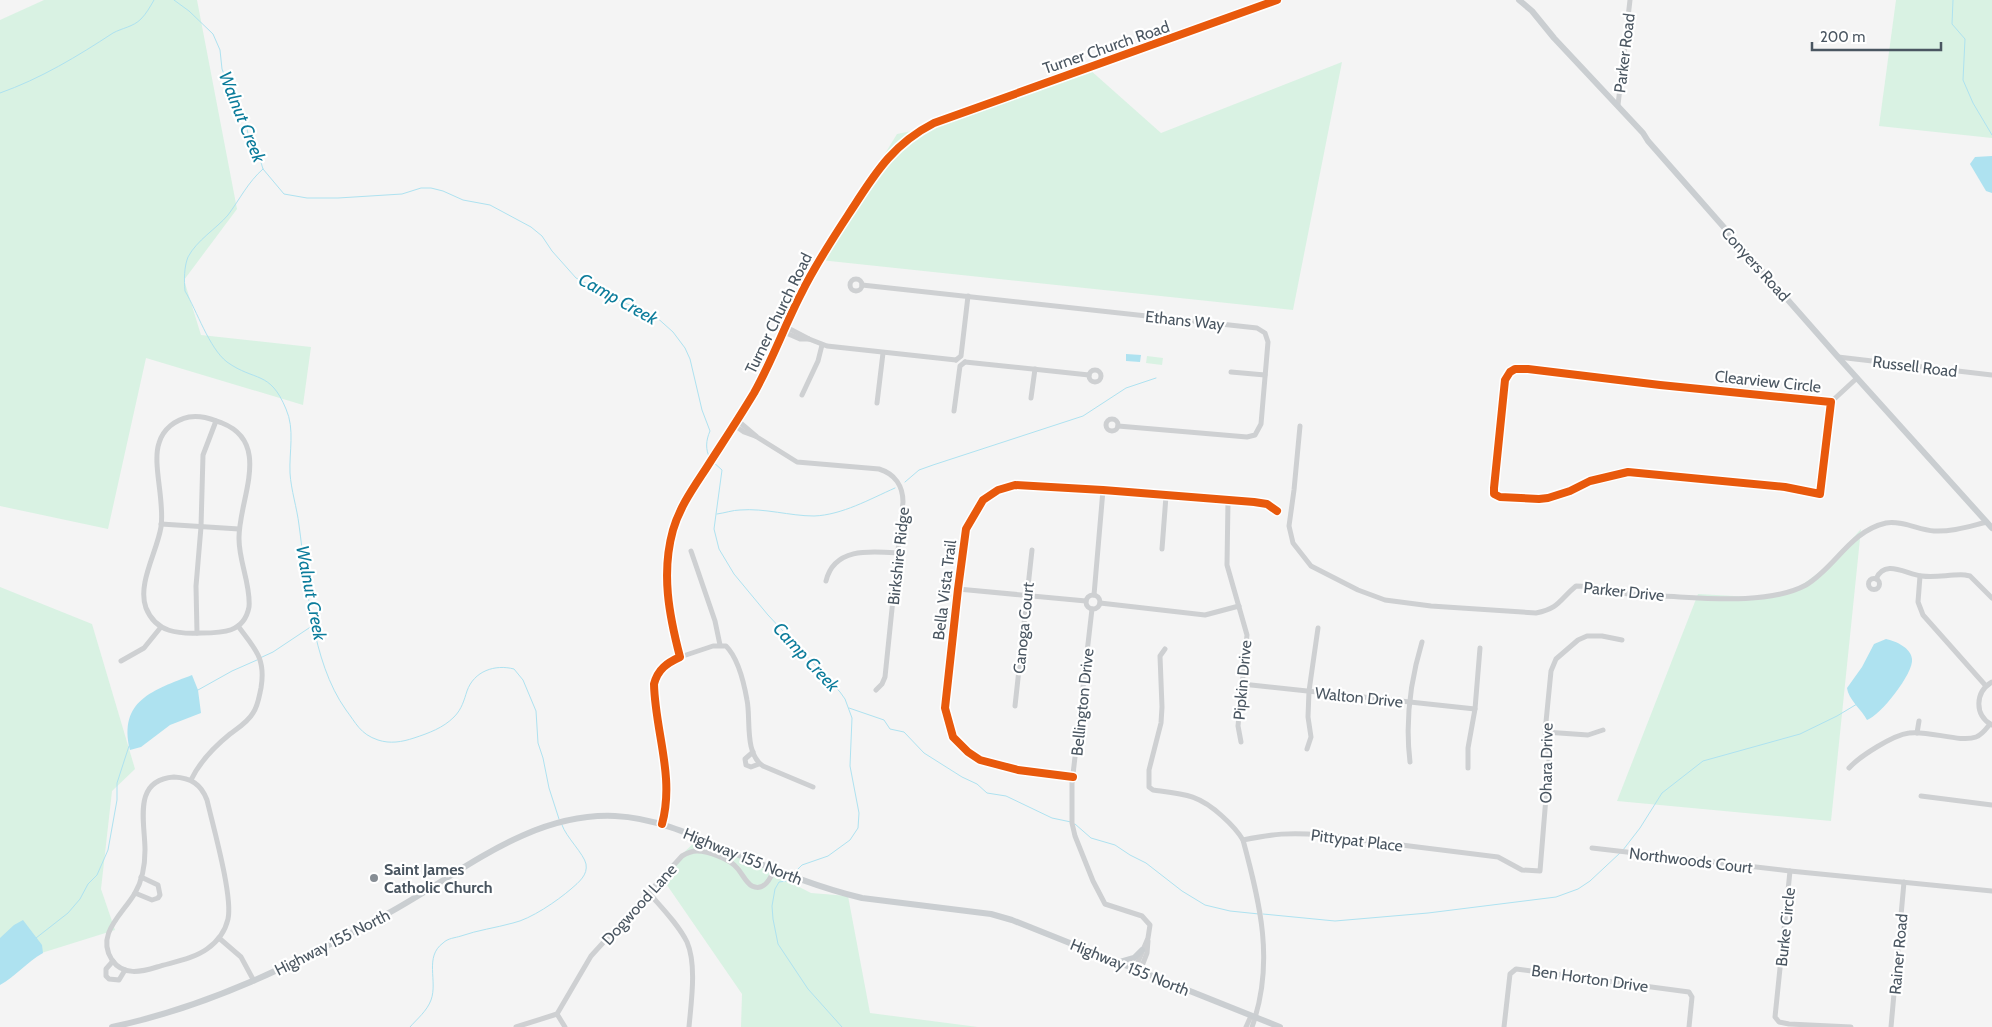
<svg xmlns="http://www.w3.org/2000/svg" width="1992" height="1027" font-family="Cabin,sans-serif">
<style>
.green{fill:#d9f2e3}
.water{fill:#aee2f0}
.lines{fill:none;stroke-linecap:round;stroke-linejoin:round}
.stream{stroke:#aee2f0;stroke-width:1}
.minor{stroke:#ced0d2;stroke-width:5}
.major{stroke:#caced1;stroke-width:6}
.cycleway-casing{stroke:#fff;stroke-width:11}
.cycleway{stroke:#e8590c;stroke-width:8}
.poi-dot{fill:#868d94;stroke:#fff;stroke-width:2}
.labels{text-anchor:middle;stroke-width:4.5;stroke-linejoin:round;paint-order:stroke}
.street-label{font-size:16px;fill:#4a5661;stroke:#fff}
.poi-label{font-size:16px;font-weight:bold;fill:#4a5661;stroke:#fff;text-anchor:start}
.water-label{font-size:18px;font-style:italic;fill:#0c7c9b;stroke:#fff}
</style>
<rect width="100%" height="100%" fill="#f4f4f4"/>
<g class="green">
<path d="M44,0H197L237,209L184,280L201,335L311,347L303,405L146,358L108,529L0,506V20Z"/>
<path d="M1896,0H1992V138L1879,126Z"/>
<path d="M1342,62L1293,310L820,260L897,134L941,125L1089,69L1161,133Z"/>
<path d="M1147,356L1163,358L1162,365L1146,363Z"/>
<path d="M1861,529L1831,821L1617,801L1698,594L1752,597L1795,590L1829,565Z"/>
<path d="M0,587L92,624L135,769L112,791L101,889L115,930L0,966Z"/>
<path d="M697,840L717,845L811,893L848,896L870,1013L978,1027H741L742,994L660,875Z"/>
</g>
<g class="water">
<path d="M1992,156V193L1986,191L1970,164L1975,157Z"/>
<path d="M1126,354L1141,355L1140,362L1126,361Z"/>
<path d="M1886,639C1896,641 1911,648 1912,659C1914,673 1880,716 1867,720C1862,710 1848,699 1847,688L1862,667L1874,644Z"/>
<path d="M192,675L198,690L201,713L170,725L141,747L130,750C118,700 154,690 192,675Z"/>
<path d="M23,920L42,945L43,953C27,962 16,976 0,985V938L14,925Z"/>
</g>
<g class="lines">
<g class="stream">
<path d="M174,0L189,11L213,34L220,50L222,69L227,82L233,89L243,111L249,138L256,146L263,169L284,194L307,198H338L402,194L421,188H431L443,191L463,200L490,205L531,227L542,236L552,251L576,278L620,301L654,315L673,332L685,348L690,359L702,410L710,431C706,440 705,450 710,458"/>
<path d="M1953,0L1952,24L1965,39L1963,80L1973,103L1992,135"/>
<path d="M0,93C40,79 78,56 113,33C122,28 133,27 141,19C146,14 150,7 154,0"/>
<path d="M263,169C248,182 240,199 228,215C216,229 197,240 188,257C184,267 184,280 185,291C197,311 209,348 227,362C255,382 270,370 286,409C295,429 289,452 290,473C291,490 297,508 299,525C307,583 311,661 346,710C356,723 360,734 378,740C390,744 402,742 414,738C429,733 443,728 454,717C462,709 464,700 467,691C474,671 495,664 514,669L523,680L536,711L538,743L543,758L549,788L559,819"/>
<path d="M712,461L722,470L714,529L719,549L734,574L768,615L840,692L845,699L852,718L850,766L859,813L858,828L850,840L828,856L802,865L795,872"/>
<path d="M905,482L919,470L933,465L1083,416L1126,388L1156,378"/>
<path d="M717,514C725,513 733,510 740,510C765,508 790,516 814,516C842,515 870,499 895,488"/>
<path d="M260,658L273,652L312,626"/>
<path d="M198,690L232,671L257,660"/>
<path d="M849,708L884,720L890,729L904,732L924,753L962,777L977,784L987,793L1006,796L1052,818L1071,822"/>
<path d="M1075,824L1091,838L1115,845L1130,855L1146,863L1182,891L1205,905L1230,911L1259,914"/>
<path d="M1623,850L1640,828L1662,793L1703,761L1800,734L1837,716L1857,704"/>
<path d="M786,881L779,882L775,889L772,906L773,919L778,944L808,989L842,1027"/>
<path d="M1263,914L1335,921L1428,913L1556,897L1578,889L1590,881L1620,853"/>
<path d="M36,938L68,913L80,899L88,884L97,875L108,850L117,800V783L129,746"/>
<path d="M410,1027C417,1019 427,1011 431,1000C438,981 424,957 443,943C448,938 455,938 461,936C478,930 495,928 513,923C531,919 557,901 571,889C579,882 588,875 586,864C584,854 566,837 562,825"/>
</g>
<g class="minor">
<path d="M1618,105L1630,0"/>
<circle cx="856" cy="285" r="6"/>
<path d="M862,285L1257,328L1265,333L1268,342L1261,424L1255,435L1247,437L1118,426"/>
<path d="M786,327L809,339L827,346L956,360"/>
<path d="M784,332L800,339H809"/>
<path d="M1838,357L1992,375"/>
<path d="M956,360L961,356L968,296"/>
<path d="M965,362L1089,375"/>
<path d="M1515,369H1528L1660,385L1831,402L1820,494L1785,487L1628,472L1590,481L1570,491L1548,498L1539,499L1500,497L1494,494V488L1505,380L1510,372Z"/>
<circle cx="1095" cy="376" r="6"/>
<path d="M1231,372L1265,375"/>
<path d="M802,395L818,361L822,345"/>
<path d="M1031,398L1035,369"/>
<path d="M1831,402L1857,378"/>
<path d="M877,403L883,353"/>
<path d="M954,411L960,366L965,362"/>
<path d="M189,417C201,415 211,419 222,423C273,443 238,501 239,539C239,562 251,585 249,607C244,633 222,633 201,633C179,634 156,633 146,608C137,584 157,552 161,527C165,501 152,464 159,443C163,429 175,420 189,417Z"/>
<circle cx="1112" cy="425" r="6"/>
<path d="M737,420L757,437L797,462L879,469C895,474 903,486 903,502L885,677L882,684L876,690"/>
<path d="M734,425L744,432L755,436"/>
<path d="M1300,426L1294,490L1289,526L1293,543L1311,566L1358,590L1385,600L1431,606L1536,613C1560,608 1559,600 1576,586C1594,586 1611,592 1629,594C1640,595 1652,595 1663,596C1704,598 1769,605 1806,585C1835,568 1850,531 1886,523C1901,520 1919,530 1934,531C1952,532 1970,526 1987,522"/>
<path d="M1228,501L1227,565L1247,635L1238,726L1241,742"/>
<path d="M161,524L239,529"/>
<path d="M1162,549L1166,496"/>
<path d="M691,551L715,621L720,645"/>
<path d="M1920,576L1918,602L1923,615L1986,686"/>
<circle cx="1874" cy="584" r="5.5"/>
<path d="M1876,579C1885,558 1907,575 1922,576C1936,578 1951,574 1965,575L1970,576L1992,598"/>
<path d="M826,581C834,547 871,551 898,553"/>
<path d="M958,589L1086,601"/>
<circle cx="1093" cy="602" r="7"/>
<path d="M1094,595L1103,490"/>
<path d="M1100,603L1205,615L1239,606"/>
<path d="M1092,609L1072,783V823L1075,836L1093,881L1105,904L1142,916L1150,925L1148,938L1135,969"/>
<path d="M197,633L196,586L201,527L203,455L216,421"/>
<path d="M1165,649L1160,656L1162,707L1161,723L1149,770V787L1153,790C1184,794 1198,794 1222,816C1231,824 1237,830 1243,840C1260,903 1275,963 1252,1027"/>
<path d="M680,657L713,646H726C738,658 744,683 747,700C751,719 744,753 763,766L813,787"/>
<path d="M121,661L144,648L161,627"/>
<path d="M1992,682C1975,692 1974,715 1992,725"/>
<path d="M1242,684L1475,709"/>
<path d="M1015,706L1032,550"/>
<path d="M1545,732L1588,735L1603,730"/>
<path d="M1917,733L1919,721"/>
<path d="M1307,749L1311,737L1308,717L1309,691L1318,628"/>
<path d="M753,752L745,759L746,765L751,767L759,764"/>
<path d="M1410,762C1405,721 1410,682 1422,642"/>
<path d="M1468,768V748L1475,709L1480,648"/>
<path d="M1849,768C1860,756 1893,735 1909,733C1928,730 1961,743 1976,737C1982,735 1986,729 1990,724"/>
<path d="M174,777C191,778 201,784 207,800C213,826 233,896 228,919C225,932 217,942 207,949C193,959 173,962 157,967C141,972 123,976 112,960C95,934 123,914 135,893C142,881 145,864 145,850C145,822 132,780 174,777Z"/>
<path d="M1073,777L1018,770L980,760L968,752L953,737L945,708L958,589L966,529L983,500L998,490L1015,485L1103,490L1254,502L1267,504L1277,511"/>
<path d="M191,780C200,761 214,747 230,734C238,728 248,722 253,713C258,706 259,697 261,688C266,658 255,649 238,626"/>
<path d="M1921,796L1992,805"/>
<path d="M662,824C675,777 655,731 654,684C658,669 667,663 680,657C669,615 661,573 673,530C680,506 694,487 707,467C723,442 739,418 754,393C772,361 784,327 801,294C816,263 835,235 854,206C877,170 895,143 934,123L1277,0"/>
<path d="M1243,840C1273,834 1290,832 1321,835L1498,857L1522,870L1540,871L1549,760L1545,732L1551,671L1556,659L1578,640L1587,636H1602L1622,640"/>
<path d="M1592,848L1790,871L1992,891"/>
<path d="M1790,871L1775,1017L1779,1022L1789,1024L1851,1027"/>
<path d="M135,893L152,900L158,898L160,895L158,885L141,877"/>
<path d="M649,893C662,908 678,924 687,942C697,965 691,1003 689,1027"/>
<path d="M219,938L241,957L254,981"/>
<path d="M113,961L106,969V976L109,979L119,980L125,970"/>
<path d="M1140,971L1147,953L1148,941"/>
<path d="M557,1014L565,1027"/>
<path d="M516,1027L557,1014L591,956L682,856C687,853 692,851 697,851C708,851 730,859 737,868C742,873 746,883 752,886C764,892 771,878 774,869"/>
<path d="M1246,1027L1251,1016"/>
<path d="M1504,1027L1510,974L1516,969L1689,992L1692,997L1689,1027"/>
<path d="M1891,1027L1904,882"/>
</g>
<g class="major">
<path d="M1519,0L1532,11L1554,38L1643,133L1648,141L1838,357L1992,528"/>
<path d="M1120,962L1134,958L1142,950"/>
<path d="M112,1027C208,1007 297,963 383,916C457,877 527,812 615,816C659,818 699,838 739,855C780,872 820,888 862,898L991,914L1012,920L1280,1027"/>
</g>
<g class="cycleway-casing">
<g id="cycleway">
<path d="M1515,369H1528L1660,385L1831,402L1820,494L1785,487L1628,472L1590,481L1570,491L1548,498L1539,499L1500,497L1494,494V488L1505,380L1510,372Z"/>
<path d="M1073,777L1018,770L980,760L968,752L953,737L945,708L958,589L966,529L983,500L998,490L1015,485L1103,490L1254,502L1267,504L1277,511"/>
<path d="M662,824C675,777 655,731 654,684C658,669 667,663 680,657C669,615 661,573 673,530C680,506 694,487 707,467C723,442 739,418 754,393C772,361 784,327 801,294C816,263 835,235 854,206C877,170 895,143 934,123L1277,0"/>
</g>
</g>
<use href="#cycleway" class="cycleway"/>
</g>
<circle class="poi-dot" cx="374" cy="878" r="5"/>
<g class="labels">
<g class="street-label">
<text transform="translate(1106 47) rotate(-19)" y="6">Turner Church Road</text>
<text transform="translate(1624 53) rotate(-83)" y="6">Parker Road</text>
<text transform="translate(1756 264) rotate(48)" y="6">Conyers Road</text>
<text transform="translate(778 313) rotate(-64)" y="6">Turner Church Road</text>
<text transform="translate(1185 320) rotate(6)" y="6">Ethans Way</text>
<text transform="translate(1915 366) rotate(7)" y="6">Russell Road</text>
<text transform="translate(1768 381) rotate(6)" y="6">Clearview Circle</text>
<text transform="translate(898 556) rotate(-84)" y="6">Birkshire Ridge</text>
<text transform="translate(944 590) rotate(-83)" y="6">Bella Vista Trail</text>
<text transform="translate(1624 591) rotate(6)" y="6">Parker Drive</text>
<text transform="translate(1023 628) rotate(-84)" y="6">Canoga Court</text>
<text transform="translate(1242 680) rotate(-85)" y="6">Pipkin Drive</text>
<text transform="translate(1359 697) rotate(6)" y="6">Walton Drive</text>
<text transform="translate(1082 702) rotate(-84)" y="6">Bellington Drive</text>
<text transform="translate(1546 763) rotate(-89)" y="6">Ohara Drive</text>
<text transform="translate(1357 840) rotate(7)" y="6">Pittypat Place</text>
<text transform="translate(743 856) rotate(22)" y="6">Highway 155 North</text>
<text transform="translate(1691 860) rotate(7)" y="6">Northwoods Court</text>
<text transform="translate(639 904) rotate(-48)" y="6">Dogwood Lane</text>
<text transform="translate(1785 927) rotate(-84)" y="6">Burke Circle</text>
<text transform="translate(332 942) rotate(-27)" y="6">Highway 155 North</text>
<text transform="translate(1898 954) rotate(-85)" y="6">Rainer Road</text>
<text transform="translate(1130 967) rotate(22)" y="6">Highway 155 North</text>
<text transform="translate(1590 978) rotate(8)" y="6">Ben Horton Drive</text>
</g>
<g class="poi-label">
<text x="384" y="875">Saint James<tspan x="384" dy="18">Catholic Church</tspan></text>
</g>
<g class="water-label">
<text transform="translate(242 117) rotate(68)" y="6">Walnut Creek</text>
<text transform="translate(618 299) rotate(29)" y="6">Camp Creek</text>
<text transform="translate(311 593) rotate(79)" y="6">Walnut Creek</text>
<text transform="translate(806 657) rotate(47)" y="6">Camp Creek</text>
</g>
</g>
<path d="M1812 42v8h129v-8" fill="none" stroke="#4a5661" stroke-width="2.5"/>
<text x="1820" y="42" font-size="15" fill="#4a5661" stroke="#ffffff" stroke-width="4" paint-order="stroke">200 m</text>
</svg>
